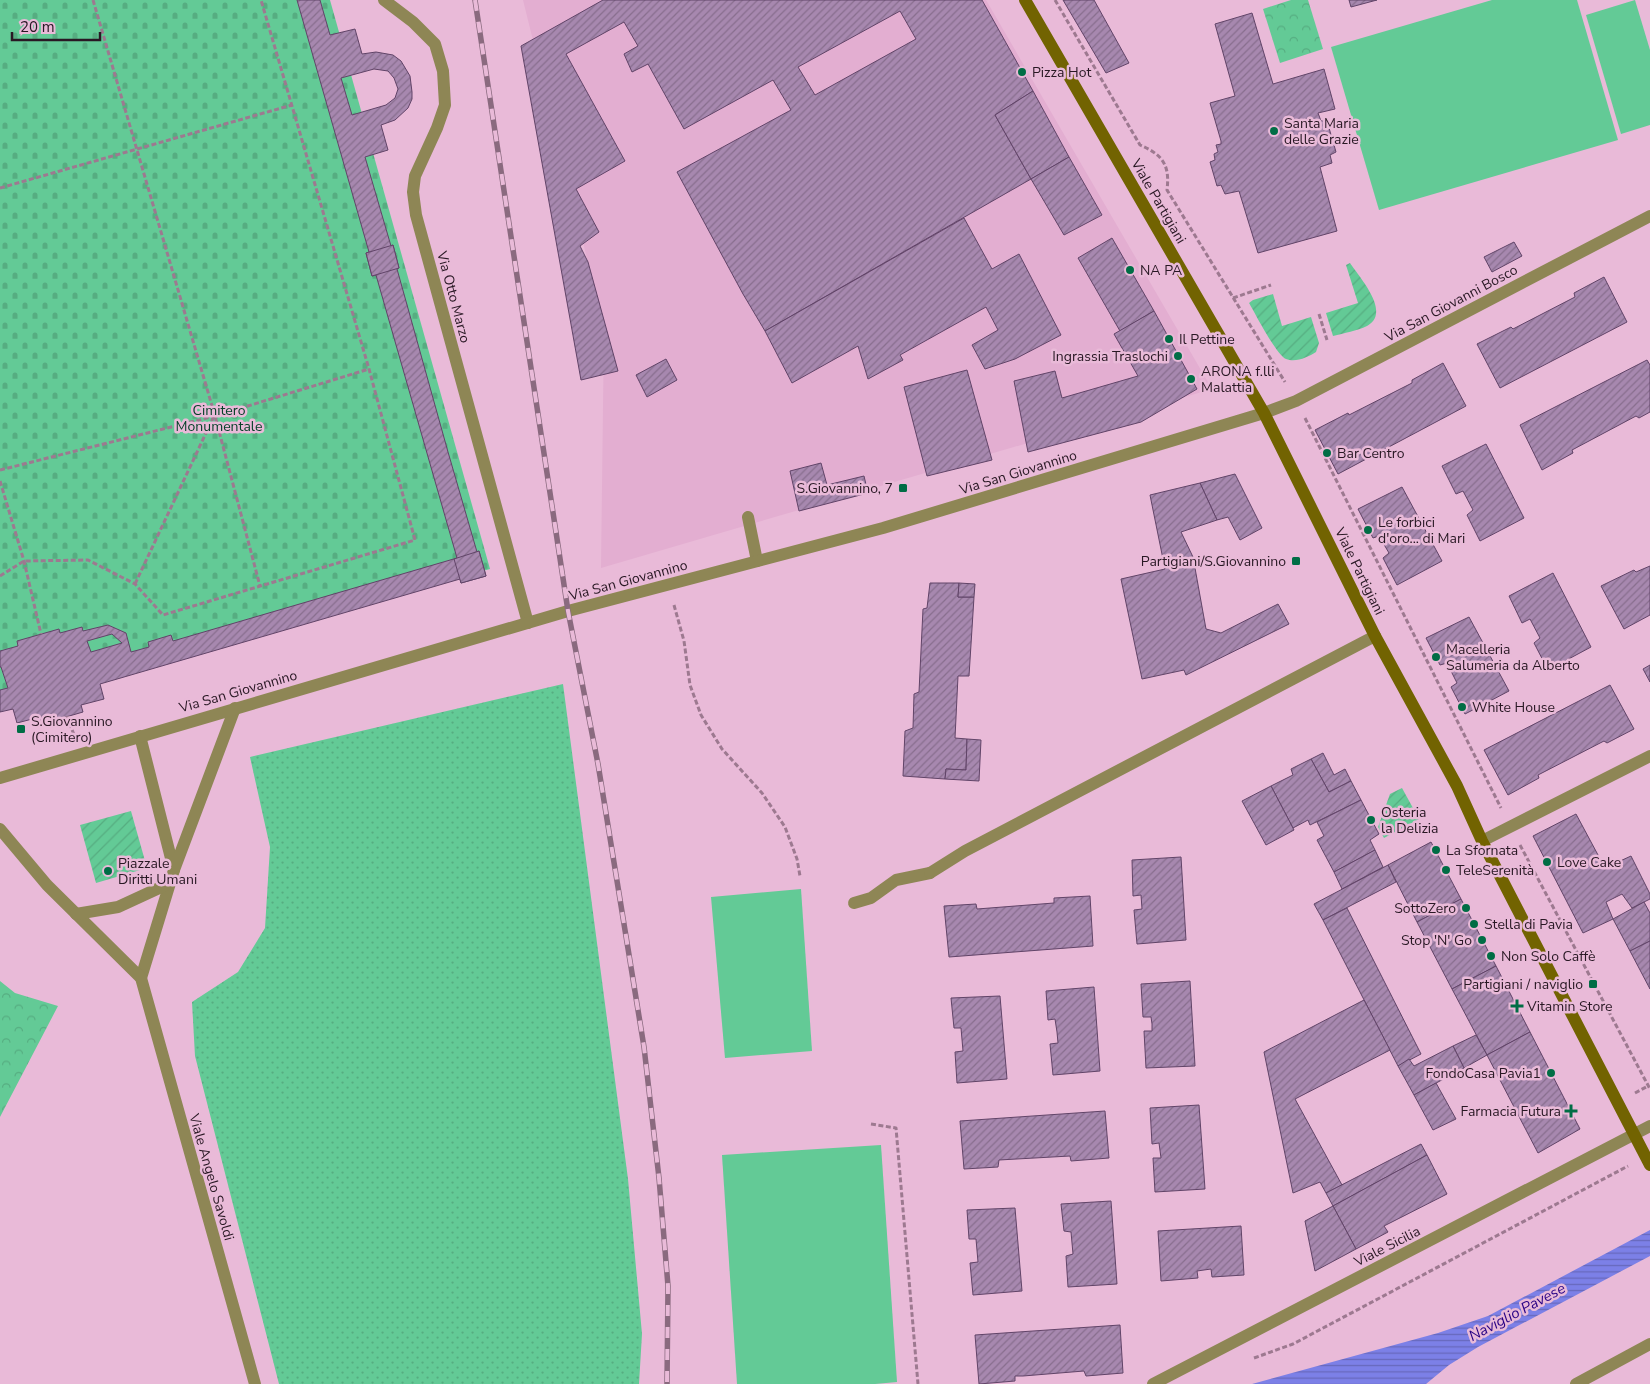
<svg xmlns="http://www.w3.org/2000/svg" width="1650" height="1384" font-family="'Nunito Sans',sans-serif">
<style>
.built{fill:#e3aed1}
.grass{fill:url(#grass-dots)}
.cemetery{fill:url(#cemetery-stones)}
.park{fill:url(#park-crowns)}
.garden{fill:url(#garden-furrows)}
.pitch{fill:#63ca96}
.water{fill:url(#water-rules)}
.building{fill:url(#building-hatch);stroke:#614468;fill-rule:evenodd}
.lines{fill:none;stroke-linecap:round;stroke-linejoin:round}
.path{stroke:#9d7990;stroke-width:3;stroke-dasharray:5 2.5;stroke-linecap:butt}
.service{stroke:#8e8655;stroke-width:12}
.minor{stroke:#8e8655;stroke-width:12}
.tertiary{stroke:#8e8655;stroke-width:12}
.secondary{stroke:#726301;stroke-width:12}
.rail-casing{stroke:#8a6a7f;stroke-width:5.5}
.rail{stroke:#e9bad8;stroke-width:4;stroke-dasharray:11;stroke-linecap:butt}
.poi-dot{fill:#006d45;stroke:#e9bad8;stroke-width:2}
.labels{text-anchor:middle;stroke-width:5;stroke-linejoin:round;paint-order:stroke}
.poi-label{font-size:14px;fill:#291824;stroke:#e9bad8;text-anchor:start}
.street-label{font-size:14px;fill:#291824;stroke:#e9bad8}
.park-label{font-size:14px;fill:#064229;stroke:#e9bad8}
.water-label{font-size:15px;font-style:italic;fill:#270084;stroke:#e9bad8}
</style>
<defs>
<pattern id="grass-dots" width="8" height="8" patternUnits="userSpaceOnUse" patternTransform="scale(1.25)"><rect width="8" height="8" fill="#63ca96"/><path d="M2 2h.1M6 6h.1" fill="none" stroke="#56ad81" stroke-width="1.8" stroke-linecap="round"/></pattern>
<pattern id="cemetery-stones" width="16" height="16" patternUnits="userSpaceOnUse" patternTransform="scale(1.25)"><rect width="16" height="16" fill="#63ca96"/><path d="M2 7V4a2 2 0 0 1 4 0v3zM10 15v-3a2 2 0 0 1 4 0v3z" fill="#56ad81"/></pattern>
<pattern id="park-crowns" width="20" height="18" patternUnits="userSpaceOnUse" patternTransform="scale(1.25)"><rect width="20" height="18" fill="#63ca96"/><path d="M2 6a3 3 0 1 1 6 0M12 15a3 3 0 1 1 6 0" fill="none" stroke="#56ad81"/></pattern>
<pattern id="garden-furrows" width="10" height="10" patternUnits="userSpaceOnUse" patternTransform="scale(1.25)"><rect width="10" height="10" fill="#63ca96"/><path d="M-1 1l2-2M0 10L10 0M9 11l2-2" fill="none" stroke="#56ad81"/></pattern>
<pattern id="water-rules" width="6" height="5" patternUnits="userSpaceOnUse" patternTransform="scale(1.25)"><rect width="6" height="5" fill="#7c80e7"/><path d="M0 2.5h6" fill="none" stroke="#6668bb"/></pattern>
<pattern id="building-hatch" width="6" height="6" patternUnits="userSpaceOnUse" patternTransform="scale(1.25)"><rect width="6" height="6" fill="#a788af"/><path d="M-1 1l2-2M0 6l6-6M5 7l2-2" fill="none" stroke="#886e8e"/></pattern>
</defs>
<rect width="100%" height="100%" fill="#e9bad8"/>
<path class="built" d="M523,0H986L1212,389L601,568L604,327Z"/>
<path class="grass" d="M563,684L628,1179L642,1334L639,1384H279L195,1056L192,1002L238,972L265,928L270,847L250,757Z"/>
<path class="cemetery" d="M0,0H330L490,569L0,710Z"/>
<g class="park">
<path d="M1291,0H1308L1323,49L1280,63L1263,9Z"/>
<path d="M0,981L15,993L58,1006L0,1117Z"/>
</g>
<g class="garden">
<path d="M1350,263C1360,278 1392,313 1367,326C1357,331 1344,333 1333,336L1326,313L1358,303L1346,265Z"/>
<path d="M1273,294L1282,326L1311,317L1319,343L1316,352C1308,357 1296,363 1286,359C1277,356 1255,313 1249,303L1253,300Z"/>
<path d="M1402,788L1419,819L1384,838L1378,827L1390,794Z"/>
<path d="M131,811L147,868L96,883L80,825Z"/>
</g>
<g class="pitch">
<path d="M1492,0H1577L1618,140L1379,210L1331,47Z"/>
<path d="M1635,0L1650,50V125L1621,134L1586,15Z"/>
<path d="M801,889L812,1051L725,1058L711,897Z"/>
<path d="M881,1145L897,1382L875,1384H737L722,1155Z"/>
</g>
<path class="water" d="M1650,1230V1256L1478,1347L1449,1365L1426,1384H1252L1438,1333L1488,1316Z"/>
<g class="building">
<path d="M297,0H320L330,35L355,29L362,54L376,52L393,55L401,61L410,76L412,92V99L408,108L395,120L381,125L388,150L365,157L391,246L393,245L399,268L397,269L448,452L477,552L479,551L486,576L461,583L460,579L100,684L104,699L81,705L83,712L38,725L36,718L17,723L13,709L0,712V690L8,688L1,667H0V651L18,646L17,641L59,629L60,633L82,627L83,631L108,625L126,633L131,652L149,647L148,642L171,635L173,641L457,558L376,275L372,276L366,253L369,252ZM374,69L388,71L394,78L398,89L395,98L386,105L352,115L341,78ZM112,634L122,643L91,652L87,641Z"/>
<path d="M603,0H982L1033,91L995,115L1031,179L765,331L743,294L677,172L791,110L773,80L684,129L648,64L632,72L624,54L638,46L624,22L566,54L625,161L576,189L599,232L580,246L588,262L618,371L581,380L521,46ZM900,11L916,39L815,95L798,67Z"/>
<path d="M1063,0H1094L1129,63L1106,73Z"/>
<path d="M1349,0H1377L1351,7Z"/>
<path d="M1252,13L1273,84L1324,69L1335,109L1318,113L1321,121H1327L1336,152L1330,155L1332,163L1320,167L1337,231L1258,253L1239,191L1225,194L1221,185L1217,186L1210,162L1215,160L1214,154L1218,152L1216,145L1221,144V141L1210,103L1235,96L1215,24Z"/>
<path d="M1033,91L1069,157L1031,179L995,115Z"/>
<path d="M1069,157L1102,215L1064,235L1031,179Z"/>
<path d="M964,218L992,269L1019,254L1061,335L1015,359L985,369L972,345L998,330L986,307L900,355L903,360L868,379L858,346L792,383L765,331Z"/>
<path d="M1112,238L1154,311L1120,331L1078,258Z"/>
<path d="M1514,242L1522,256L1492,272L1484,257Z"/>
<path d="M393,245L399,268L372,276L366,253Z"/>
<path d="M1604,277L1627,322L1500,388L1477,344L1511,327L1513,329L1575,297L1574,293Z"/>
<path d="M1154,311L1197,389L1141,422L1028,452L1014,381L1055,371L1062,398L1138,376L1114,334Z"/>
<path d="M666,359L677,380L647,397L636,375Z"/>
<path d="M1647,360L1650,365V412L1639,418L1636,416L1572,450L1573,453L1542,470L1520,425Z"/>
<path d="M1443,363L1466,406L1338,474L1315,430L1348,413L1349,415L1412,383V380Z"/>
<path d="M967,370L992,460L927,476L904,387Z"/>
<path d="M1486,444L1524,518L1480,541L1467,515L1473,510L1463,491L1456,494L1442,466Z"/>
<path d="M821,463L827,485L864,476L868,493L799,511L790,471Z"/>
<path d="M1235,474L1262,528L1240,540L1228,517L1217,520L1200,483Z"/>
<path d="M1200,483L1217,520L1181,532L1193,557L1206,629L1221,633L1278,604L1289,624L1186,675L1184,670L1142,679L1121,579L1165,569L1150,495Z"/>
<path d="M1402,487L1442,561L1397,585L1383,558L1389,553L1379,536L1373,538L1358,509Z"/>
<path d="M479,551L486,576L461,583L454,559Z"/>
<path d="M1650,566V615L1624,629L1601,586L1634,570L1636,572Z"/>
<path d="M1553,573L1591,647L1548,670L1534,643L1540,638L1530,619L1522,623L1509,596Z"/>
<path d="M930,583H959L958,597H974L969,676H958L955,738L967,739L966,770L946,769L945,779L903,776L905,731L913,728L914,694L919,692L923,609L927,608Z"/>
<path d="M959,583L975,584L974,597H958Z"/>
<path d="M1469,617L1509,691L1465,714L1451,687L1457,683L1447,663L1440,665L1426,638Z"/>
<path d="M1650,665V682L1643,669Z"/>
<path d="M1610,685L1634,729L1607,743L1604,741L1538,775L1539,778L1508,795L1484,750Z"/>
<path d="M967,739L981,740L979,781L945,779L946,769L966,770Z"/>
<path d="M1323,753L1334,775L1345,769L1351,781L1329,792L1311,759Z"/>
<path d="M1311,759L1329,792L1351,781L1361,800L1310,825L1308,820L1293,828L1271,786L1293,775L1291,769Z"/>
<path d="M1271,786L1294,830L1266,845L1242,801Z"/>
<path d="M1361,800L1379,834L1370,840L1375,850L1334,872L1317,840L1324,836L1317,822Z"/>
<path d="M1576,814L1605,868L1631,856L1650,894V899L1632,908L1622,894L1606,902L1613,919L1583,933L1533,836Z"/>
<path d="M1431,842L1461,899L1417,922L1388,865Z"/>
<path d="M1375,850L1383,867L1342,889L1334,872Z"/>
<path d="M1181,857L1186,940L1137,944L1134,910L1142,909L1141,895L1133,896L1132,860Z"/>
<path d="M1388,865L1396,882L1323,920L1314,904Z"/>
<path d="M1090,896L1093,946L949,957L944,906L976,904L977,909L1054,903V898Z"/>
<path d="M1461,899L1496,966L1452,989L1417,922Z"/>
<path d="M1644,902L1650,913V941L1630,951L1613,919Z"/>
<path d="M1347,908L1421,1054L1398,1066L1323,920Z"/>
<path d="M1650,941V989L1630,951Z"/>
<path d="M1496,966L1530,1032L1487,1055L1452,989Z"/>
<path d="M1190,981L1195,1066L1146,1068L1144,1031H1152V1024L1151,1017H1143L1141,984Z"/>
<path d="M1094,987L1100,1071L1053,1075L1050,1044L1058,1043L1057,1032L1055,1019L1048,1020L1046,991Z"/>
<path d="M1000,996L1007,1079L957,1083L955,1052L963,1051L961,1028H954L951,998Z"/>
<path d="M1364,1000L1390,1050L1295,1099L1342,1185L1326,1193L1320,1182L1293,1193L1264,1052Z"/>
<path d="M1530,1032L1580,1129L1538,1153L1487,1055Z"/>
<path d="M1476,1035L1487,1055L1464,1068L1453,1046Z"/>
<path d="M1453,1046L1464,1068L1414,1095L1398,1066L1409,1059L1414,1066Z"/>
<path d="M1436,1083L1456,1119L1433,1130L1414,1095Z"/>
<path d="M1199,1105L1205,1189L1155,1192L1153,1158H1161L1159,1143L1152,1144L1150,1108Z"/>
<path d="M1105,1111L1109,1158L1071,1161L1070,1156L999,1160L998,1167L964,1169L960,1121Z"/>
<path d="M1421,1144L1427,1155L1333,1206L1326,1193Z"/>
<path d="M1427,1155L1447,1194L1384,1226L1388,1232L1356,1249L1333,1206Z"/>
<path d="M1111,1201L1117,1284L1068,1287L1066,1256L1073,1254L1071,1232L1064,1231L1061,1204Z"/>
<path d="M1333,1206L1356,1249L1315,1271L1305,1221Z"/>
<path d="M1015,1208L1022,1291L973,1295L970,1263L978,1262L976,1239H969L967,1210Z"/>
<path d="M1241,1226L1244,1275L1212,1277L1211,1269L1197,1271L1198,1278L1161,1281L1158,1231Z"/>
<path d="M1120,1325L1123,1373L1086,1376L1084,1371L1023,1376H1015V1381L979,1384L975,1335Z"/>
</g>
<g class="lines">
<g class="path">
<path d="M93,0L215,416L260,586"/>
<path d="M1055,0L1140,145C1163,155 1170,165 1167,190L1285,382"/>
<path d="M0,188L292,105"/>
<path d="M1233,298L1271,285"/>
<path d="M1319,314L1327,340"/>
<path d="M1305,418L1501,808"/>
<path d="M0,470L215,416L369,369"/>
<path d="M0,481L24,561L41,634"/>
<path d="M0,576L24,561L88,560L135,584L163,615L415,540L369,369L261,0"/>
<path d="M135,584L214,416"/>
<path d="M674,605L684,641L690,685L701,715L722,749L762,793L785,827L797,859L800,876"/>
<path d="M67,716L74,735"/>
<path d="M1520,845L1650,1089"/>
<path d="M1635,1093L1648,1086"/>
<path d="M871,1124L896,1128L918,1384"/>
<path d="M1254,1358L1293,1344L1628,1166"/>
</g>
<g class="service">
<path d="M1482,841L1650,756"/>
<path d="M854,903L871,898L896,880L930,873"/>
</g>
<g class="minor">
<path d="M384,0L413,22L435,44L443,71L445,105L437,128L415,176L413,192L416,215L528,623"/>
<path d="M1264,413L1296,401L1650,216"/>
<path d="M748,517L757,561"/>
<path d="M140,736L174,870L141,978"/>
<path d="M0,829L47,885L141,978L255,1384"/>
<path d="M174,870L235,708"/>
<path d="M930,873L965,851L1375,636"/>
<path d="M76,914L118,907L170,883"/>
<path d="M1153,1384L1650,1126"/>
<path d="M1576,1384L1650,1344"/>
</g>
<path class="tertiary" d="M0,778L568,611L883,528L1264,413"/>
<path class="secondary" d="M1025,0L1264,413L1375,636L1457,786L1482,841L1650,1165"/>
<g class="rail-casing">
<path id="rail" d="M475,0L568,611L598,764L644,1047L659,1178L668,1286L667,1384"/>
</g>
<use href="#rail" class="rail"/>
</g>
<g class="poi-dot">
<circle cx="1022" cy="72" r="5"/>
<circle cx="1274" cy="131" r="5"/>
<circle cx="1130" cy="270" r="5"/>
<circle cx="1169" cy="339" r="5"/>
<circle cx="1178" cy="356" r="5"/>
<circle cx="1191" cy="379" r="5"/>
<circle cx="1327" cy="453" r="5"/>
<rect x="898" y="483" width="10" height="10" rx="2.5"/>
<circle cx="1368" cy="530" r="5"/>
<rect x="1291" y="556" width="10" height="10" rx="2.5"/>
<circle cx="1436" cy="657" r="5"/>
<circle cx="1462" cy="707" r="5"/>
<rect x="16" y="724" width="10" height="10" rx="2.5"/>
<circle cx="1371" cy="820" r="5"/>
<circle cx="1436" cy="850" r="5"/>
<circle cx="1547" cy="862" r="5"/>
<circle cx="1446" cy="870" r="5"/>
<circle cx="108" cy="871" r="5"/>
<circle cx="1466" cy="908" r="5"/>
<circle cx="1474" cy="924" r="5"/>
<circle cx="1482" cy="940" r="5"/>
<circle cx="1491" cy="956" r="5"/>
<rect x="1588" y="979" width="10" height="10" rx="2.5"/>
<path d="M1514.5 998.5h5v5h5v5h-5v5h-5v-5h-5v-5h5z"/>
<circle cx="1551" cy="1073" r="5"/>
<path d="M1568.5 1103.5h5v5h5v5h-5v5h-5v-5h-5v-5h5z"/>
</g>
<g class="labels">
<g class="poi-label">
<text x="1032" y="77">Pizza Hot</text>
<text x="1284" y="128">Santa Maria<tspan x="1284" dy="16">delle Grazie</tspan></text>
<text x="1140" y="275">NA PA</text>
<text x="1179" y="344">Il Pettine</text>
<text x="1168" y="361" text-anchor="end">Ingrassia Traslochi</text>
<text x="1201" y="376">ARONA f.lli<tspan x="1201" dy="16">Malattia</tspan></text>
<text x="1337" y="458">Bar Centro</text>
<text x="893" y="493" text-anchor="end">S.Giovannino, 7</text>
<text x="1378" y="527">Le forbici<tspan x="1378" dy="16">d'oro... di Mari</tspan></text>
<text x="1286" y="566" text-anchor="end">Partigiani/S.Giovannino</text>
<text x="1446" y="654">Macelleria<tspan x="1446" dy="16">Salumeria da Alberto</tspan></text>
<text x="1472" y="712">White House</text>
<text x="31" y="726">S.Giovannino<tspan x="31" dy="16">(Cimitero)</tspan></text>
<text x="1381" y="817">Osteria<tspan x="1381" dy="16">la Delizia</tspan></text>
<text x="1446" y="855">La Sfornata</text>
<text x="1557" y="867">Love Cake</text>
<text x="118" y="868">Piazzale<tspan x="118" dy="16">Diritti Umani</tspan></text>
<text x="1456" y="875">TeleSerenità</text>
<text x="1456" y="913" text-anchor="end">SottoZero</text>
<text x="1484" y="929">Stella di Pavia</text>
<text x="1472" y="945" text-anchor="end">Stop 'N' Go</text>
<text x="1501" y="961">Non Solo Caffè</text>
<text x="1583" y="989" text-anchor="end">Partigiani / naviglio</text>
<text x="1527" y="1011">Vitamin Store</text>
<text x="1541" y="1078" text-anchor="end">FondoCasa Pavia1</text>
<text x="1561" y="1116" text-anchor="end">Farmacia Futura</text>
</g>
<g class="street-label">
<text transform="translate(1159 201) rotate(60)" y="5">Viale Partigiani</text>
<text transform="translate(454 297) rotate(75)" y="5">Via Otto Marzo</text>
<text transform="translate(1451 303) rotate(-28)" y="5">Via San Giovanni Bosco</text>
<text transform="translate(1018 472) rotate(-17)" y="5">Via San Giovannino</text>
<text transform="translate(1360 571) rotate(64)" y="5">Viale Partigiani</text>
<text transform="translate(628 580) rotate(-15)" y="5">Via San Giovannino</text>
<text transform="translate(238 691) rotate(-16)" y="5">Via San Giovannino</text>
<text transform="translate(212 1177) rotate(74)" y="5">Viale Angelo Savoldi</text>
<text transform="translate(1387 1246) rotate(-27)" y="5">Viale Sicilia</text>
</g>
<g class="park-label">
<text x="219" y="415">Cimitero<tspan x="219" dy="16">Monumentale</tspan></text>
</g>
<g class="water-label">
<text transform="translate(1517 1312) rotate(-28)" y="5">Naviglio Pavese</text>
</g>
</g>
<path d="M12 32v8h88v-8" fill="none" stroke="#291824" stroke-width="2.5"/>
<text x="20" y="32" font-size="15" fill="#291824" stroke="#e9bad8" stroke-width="4" paint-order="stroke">20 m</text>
</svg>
